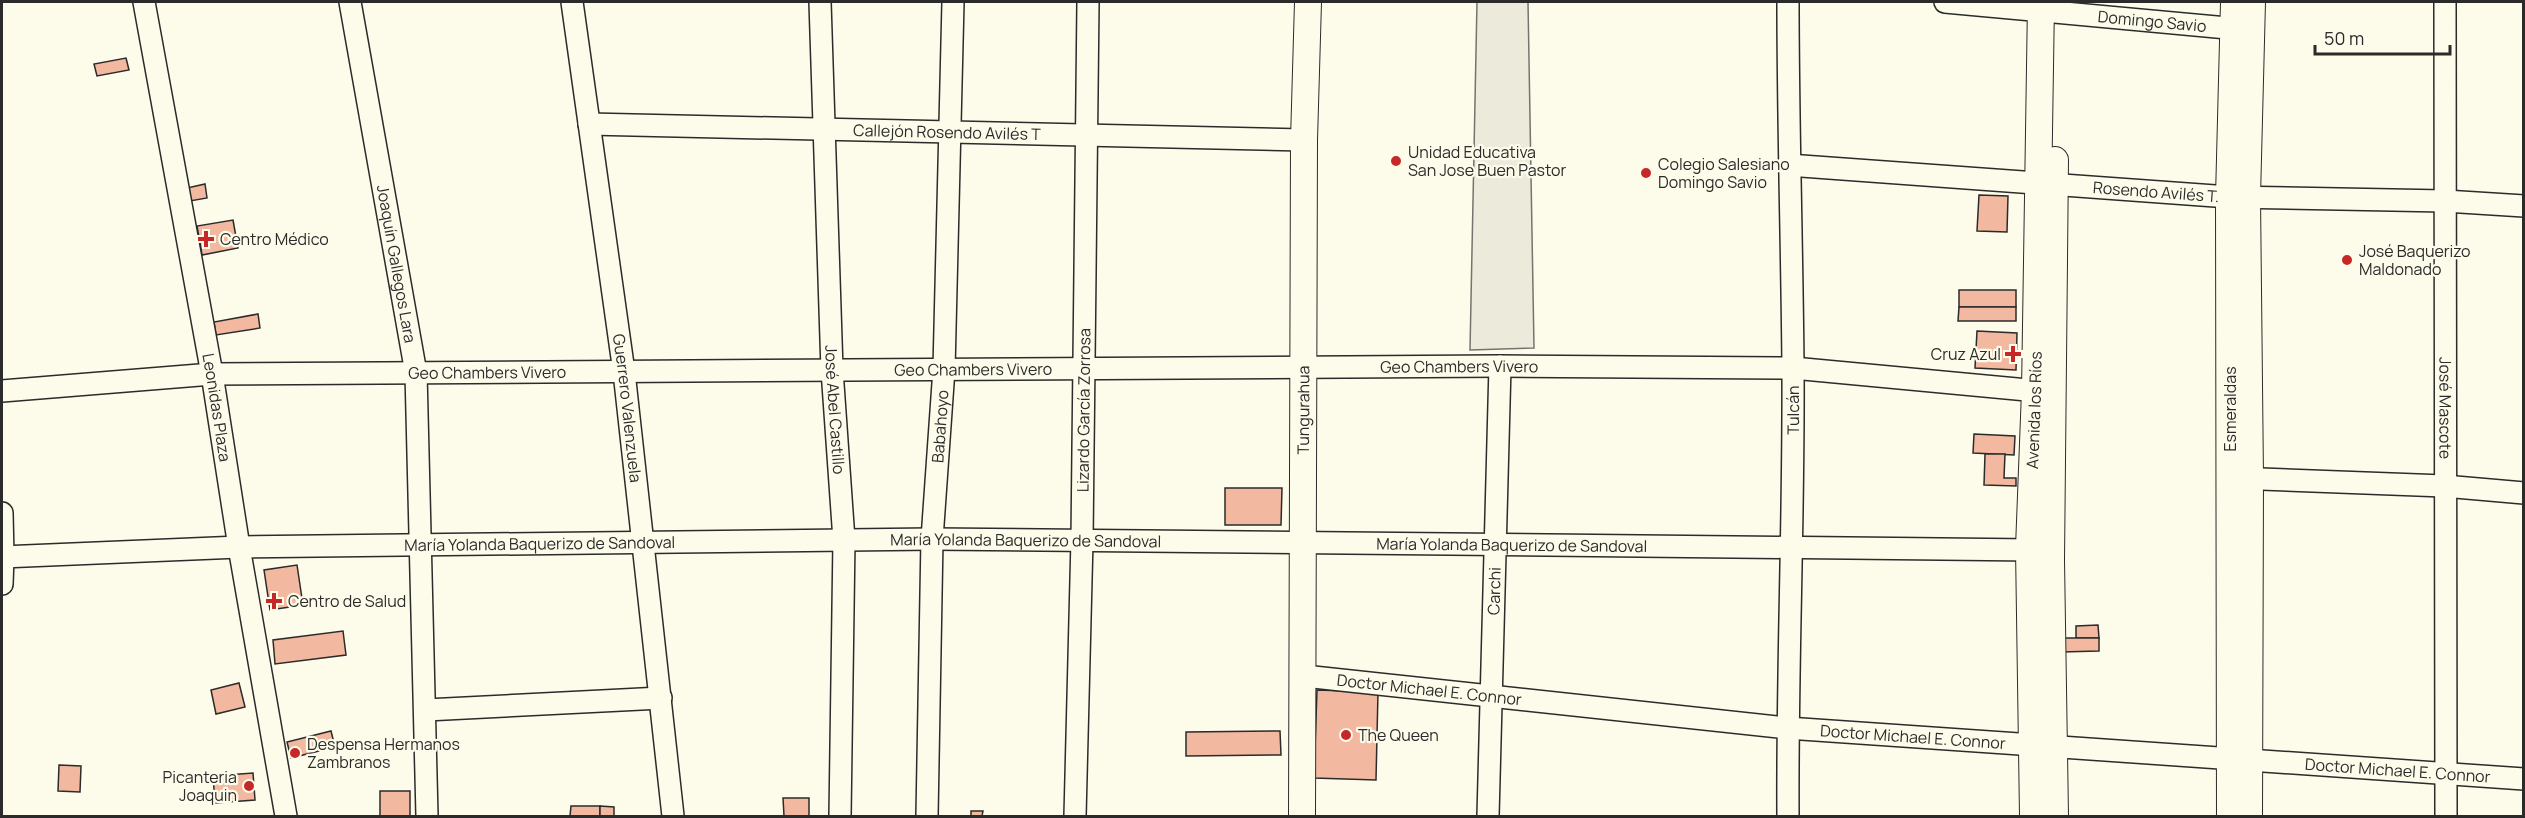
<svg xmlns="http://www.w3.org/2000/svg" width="2525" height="818" font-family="Manrope,sans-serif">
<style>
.green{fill:#ecebdb;stroke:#74746e;stroke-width:1.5}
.building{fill:#f2b8a0;stroke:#2b2b2b;stroke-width:1.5}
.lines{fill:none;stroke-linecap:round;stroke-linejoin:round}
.minor-casing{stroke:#2b2b2b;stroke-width:24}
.major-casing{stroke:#2b2b2b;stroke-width:28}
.minor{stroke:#fdfbea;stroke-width:21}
.major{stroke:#fdfbea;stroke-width:26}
.poi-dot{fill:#c62828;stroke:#fdfbea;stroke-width:2}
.labels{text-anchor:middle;stroke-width:4.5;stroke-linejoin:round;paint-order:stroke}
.street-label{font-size:16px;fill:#2b2b2b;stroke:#fdfbea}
.poi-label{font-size:16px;fill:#2b2b2b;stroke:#fdfbea;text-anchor:start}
</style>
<rect width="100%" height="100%" fill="#fdfbea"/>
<path class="green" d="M1477,2H1528L1534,348L1470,350Z"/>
<g class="building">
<path d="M126,58L129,70L97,76L94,64Z"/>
<path d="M205,184L207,198L190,201L187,188Z"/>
<path d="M1979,195L2008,196L2007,232L1977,231Z"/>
<path d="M233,220L238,248L202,255L197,226Z"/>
<rect x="1959" y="290" width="57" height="17"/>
<path d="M1959,307H2016V321H1958Z"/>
<path d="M258,314L260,328L216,335L214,322Z"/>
<path d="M1977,331L2017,333L2016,370L1975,368Z"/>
<path d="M1974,434L2015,436L2014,455L1973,453Z"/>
<path d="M1985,454H2005L2004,478H2016V486L1984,485Z"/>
<path d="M1225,488H1282L1281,525H1225Z"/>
<path d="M297,565L303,605L270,610L264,570Z"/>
<path d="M2098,625L2099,638H2076V626Z"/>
<path d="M343,631L346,655L275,664L273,640Z"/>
<path d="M2061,638H2099V651L2061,652Z"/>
<path d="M239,683L245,707L216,714L211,690Z"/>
<path d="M1317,690L1378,692L1376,780L1314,778Z"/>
<path d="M331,731L335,747L291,758L287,742Z"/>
<path d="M1280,731L1281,755L1186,756V732Z"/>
<path d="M59,765L81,766L80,792L58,791Z"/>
<path d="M253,773L255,800L215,803L213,776Z"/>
<rect x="380" y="791" width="30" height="25"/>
<path d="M783,798H809V816H784Z"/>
<path d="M571,806H600V816H570Z"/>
<path d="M600,806L614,807V816H600Z"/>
<path d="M971,811H983L982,816H971Z"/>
</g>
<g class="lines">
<g class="minor-casing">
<g id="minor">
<path id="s1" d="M144,2L212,374L239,547L286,816"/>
<path id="s2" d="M350,2L416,373L427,816"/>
<path id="s3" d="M572,2L624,372L673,816"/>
<path id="s4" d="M820,2L832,370L844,540L840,816"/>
<path id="s5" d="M1945,2L2249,30"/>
<path id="s6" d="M2445,2L2446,816"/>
<path id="s7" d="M589,124L1304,140"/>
<path id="s8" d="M1788,165L2229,197L2445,201L2524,206"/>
<path id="s9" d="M2,391L212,374L1500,366L1793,368L2049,392"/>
<path d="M2234,478L2444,486L2524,493"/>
<path d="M2,513L3,557L2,584"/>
<path id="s10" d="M2,557L239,547L932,539L2045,550"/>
<path id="s11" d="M1304,676L1787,728L2524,779"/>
<path d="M426,710L661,698"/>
<path id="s12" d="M927,816L932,539L944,369L953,2"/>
<path id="s13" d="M1075,816L1082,540L1088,2"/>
<path id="s14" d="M1488,816L1500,366"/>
<path id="s15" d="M1788,816C1787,667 1794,518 1793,368C1792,246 1788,124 1788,2"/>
</g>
</g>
<g class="major-casing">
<g id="major">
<path id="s16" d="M1302,816L1304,140L1308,2"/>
<path id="s17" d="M2033,816L2029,548L2035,391L2041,2"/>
<path d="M2055,816L2051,560L2055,160"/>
<path d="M2230,816L2229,197L2234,2"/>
<path d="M2249,816L2250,478L2247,197L2252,2"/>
</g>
</g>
<use href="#minor" class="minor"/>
<use href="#major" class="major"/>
</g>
<g class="poi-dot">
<circle cx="1396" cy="161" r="6"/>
<circle cx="1646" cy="173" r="6"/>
<path d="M203 230h6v6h6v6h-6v6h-6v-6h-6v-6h6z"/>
<circle cx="2347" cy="260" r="6"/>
<path d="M2010 345h6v6h6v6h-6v6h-6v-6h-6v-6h6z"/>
<path d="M271 592h6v6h6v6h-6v6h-6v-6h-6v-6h6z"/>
<circle cx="1346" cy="735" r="6"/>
<circle cx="295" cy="753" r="6"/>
<circle cx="249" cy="786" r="6"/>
</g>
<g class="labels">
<g class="street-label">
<text dy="6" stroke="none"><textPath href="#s5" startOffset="208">Domingo Savio</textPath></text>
<text dy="6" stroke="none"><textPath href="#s7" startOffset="358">Callejón Rosendo Avilés T</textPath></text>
<text dy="6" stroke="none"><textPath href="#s8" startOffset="369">Rosendo Avilés T.</textPath></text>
<text dy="6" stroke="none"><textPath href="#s2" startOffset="266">Joaquín Gallegos Lara</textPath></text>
<text dy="6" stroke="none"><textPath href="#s9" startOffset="1458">Geo Chambers Vivero</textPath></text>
<text dy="6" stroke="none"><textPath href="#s9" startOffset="972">Geo Chambers Vivero</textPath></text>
<text dy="6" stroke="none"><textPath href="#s9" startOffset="486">Geo Chambers Vivero</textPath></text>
<text dy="6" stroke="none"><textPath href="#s3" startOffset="410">Guerrero Valenzuela</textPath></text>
<text dy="6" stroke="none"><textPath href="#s1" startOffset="412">Leonidas Plaza</textPath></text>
<text dy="6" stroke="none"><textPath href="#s4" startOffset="408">José Abel Castillo</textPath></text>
<text dy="6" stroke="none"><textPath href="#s13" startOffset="406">Lizardo García Zorrosa</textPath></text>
<text dy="6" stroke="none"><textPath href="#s16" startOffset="406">Tungurahua</textPath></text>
<text dy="6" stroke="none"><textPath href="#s15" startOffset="406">Tulcán</textPath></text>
<text dy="6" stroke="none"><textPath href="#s17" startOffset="406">Avenida los Ríos</textPath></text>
<text transform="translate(2230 409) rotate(-90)" y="6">Esmeraldas</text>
<text dy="6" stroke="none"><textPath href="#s6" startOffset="406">José Mascote</textPath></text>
<text dy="6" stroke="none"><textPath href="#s12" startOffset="390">Babahoyo</textPath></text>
<text dy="6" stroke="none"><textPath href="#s10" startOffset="1024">María Yolanda Baquerizo de Sandoval</textPath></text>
<text dy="6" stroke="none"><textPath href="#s10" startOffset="538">María Yolanda Baquerizo de Sandoval</textPath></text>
<text dy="6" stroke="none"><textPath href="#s10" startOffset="1510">María Yolanda Baquerizo de Sandoval</textPath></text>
<text dy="6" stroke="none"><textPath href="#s14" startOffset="225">Carchi</textPath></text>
<text dy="6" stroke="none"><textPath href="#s11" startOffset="126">Doctor Michael E. Connor</textPath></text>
<text dy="6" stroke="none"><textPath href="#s11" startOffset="612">Doctor Michael E. Connor</textPath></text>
<text dy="6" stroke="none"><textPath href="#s11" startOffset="1098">Doctor Michael E. Connor</textPath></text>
</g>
<g class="poi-label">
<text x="1408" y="158">Unidad Educativa<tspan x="1408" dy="18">San Jose Buen Pastor</tspan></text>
<text x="1658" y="170">Colegio Salesiano<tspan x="1658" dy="18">Domingo Savio</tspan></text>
<text x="220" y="245">Centro Médico</text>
<text x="2359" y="257">José Baquerizo<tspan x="2359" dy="18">Maldonado</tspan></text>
<text x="2001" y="360" text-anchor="end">Cruz Azul</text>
<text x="288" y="607">Centro de Salud</text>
<text x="1358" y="741">The Queen</text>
<text x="307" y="750">Despensa Hermanos<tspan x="307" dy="18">Zambranos</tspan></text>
<text x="237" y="783" text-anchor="end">Picanteria<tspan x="237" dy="18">Joaquin</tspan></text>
</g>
</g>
<rect width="2525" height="818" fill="none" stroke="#2b2b2b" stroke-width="6"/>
<path d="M2315 45v9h135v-9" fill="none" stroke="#2b2b2b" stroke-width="3"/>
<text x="2324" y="45" font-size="18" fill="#2b2b2b" stroke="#fdfbea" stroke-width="4.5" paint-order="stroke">50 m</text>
</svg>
